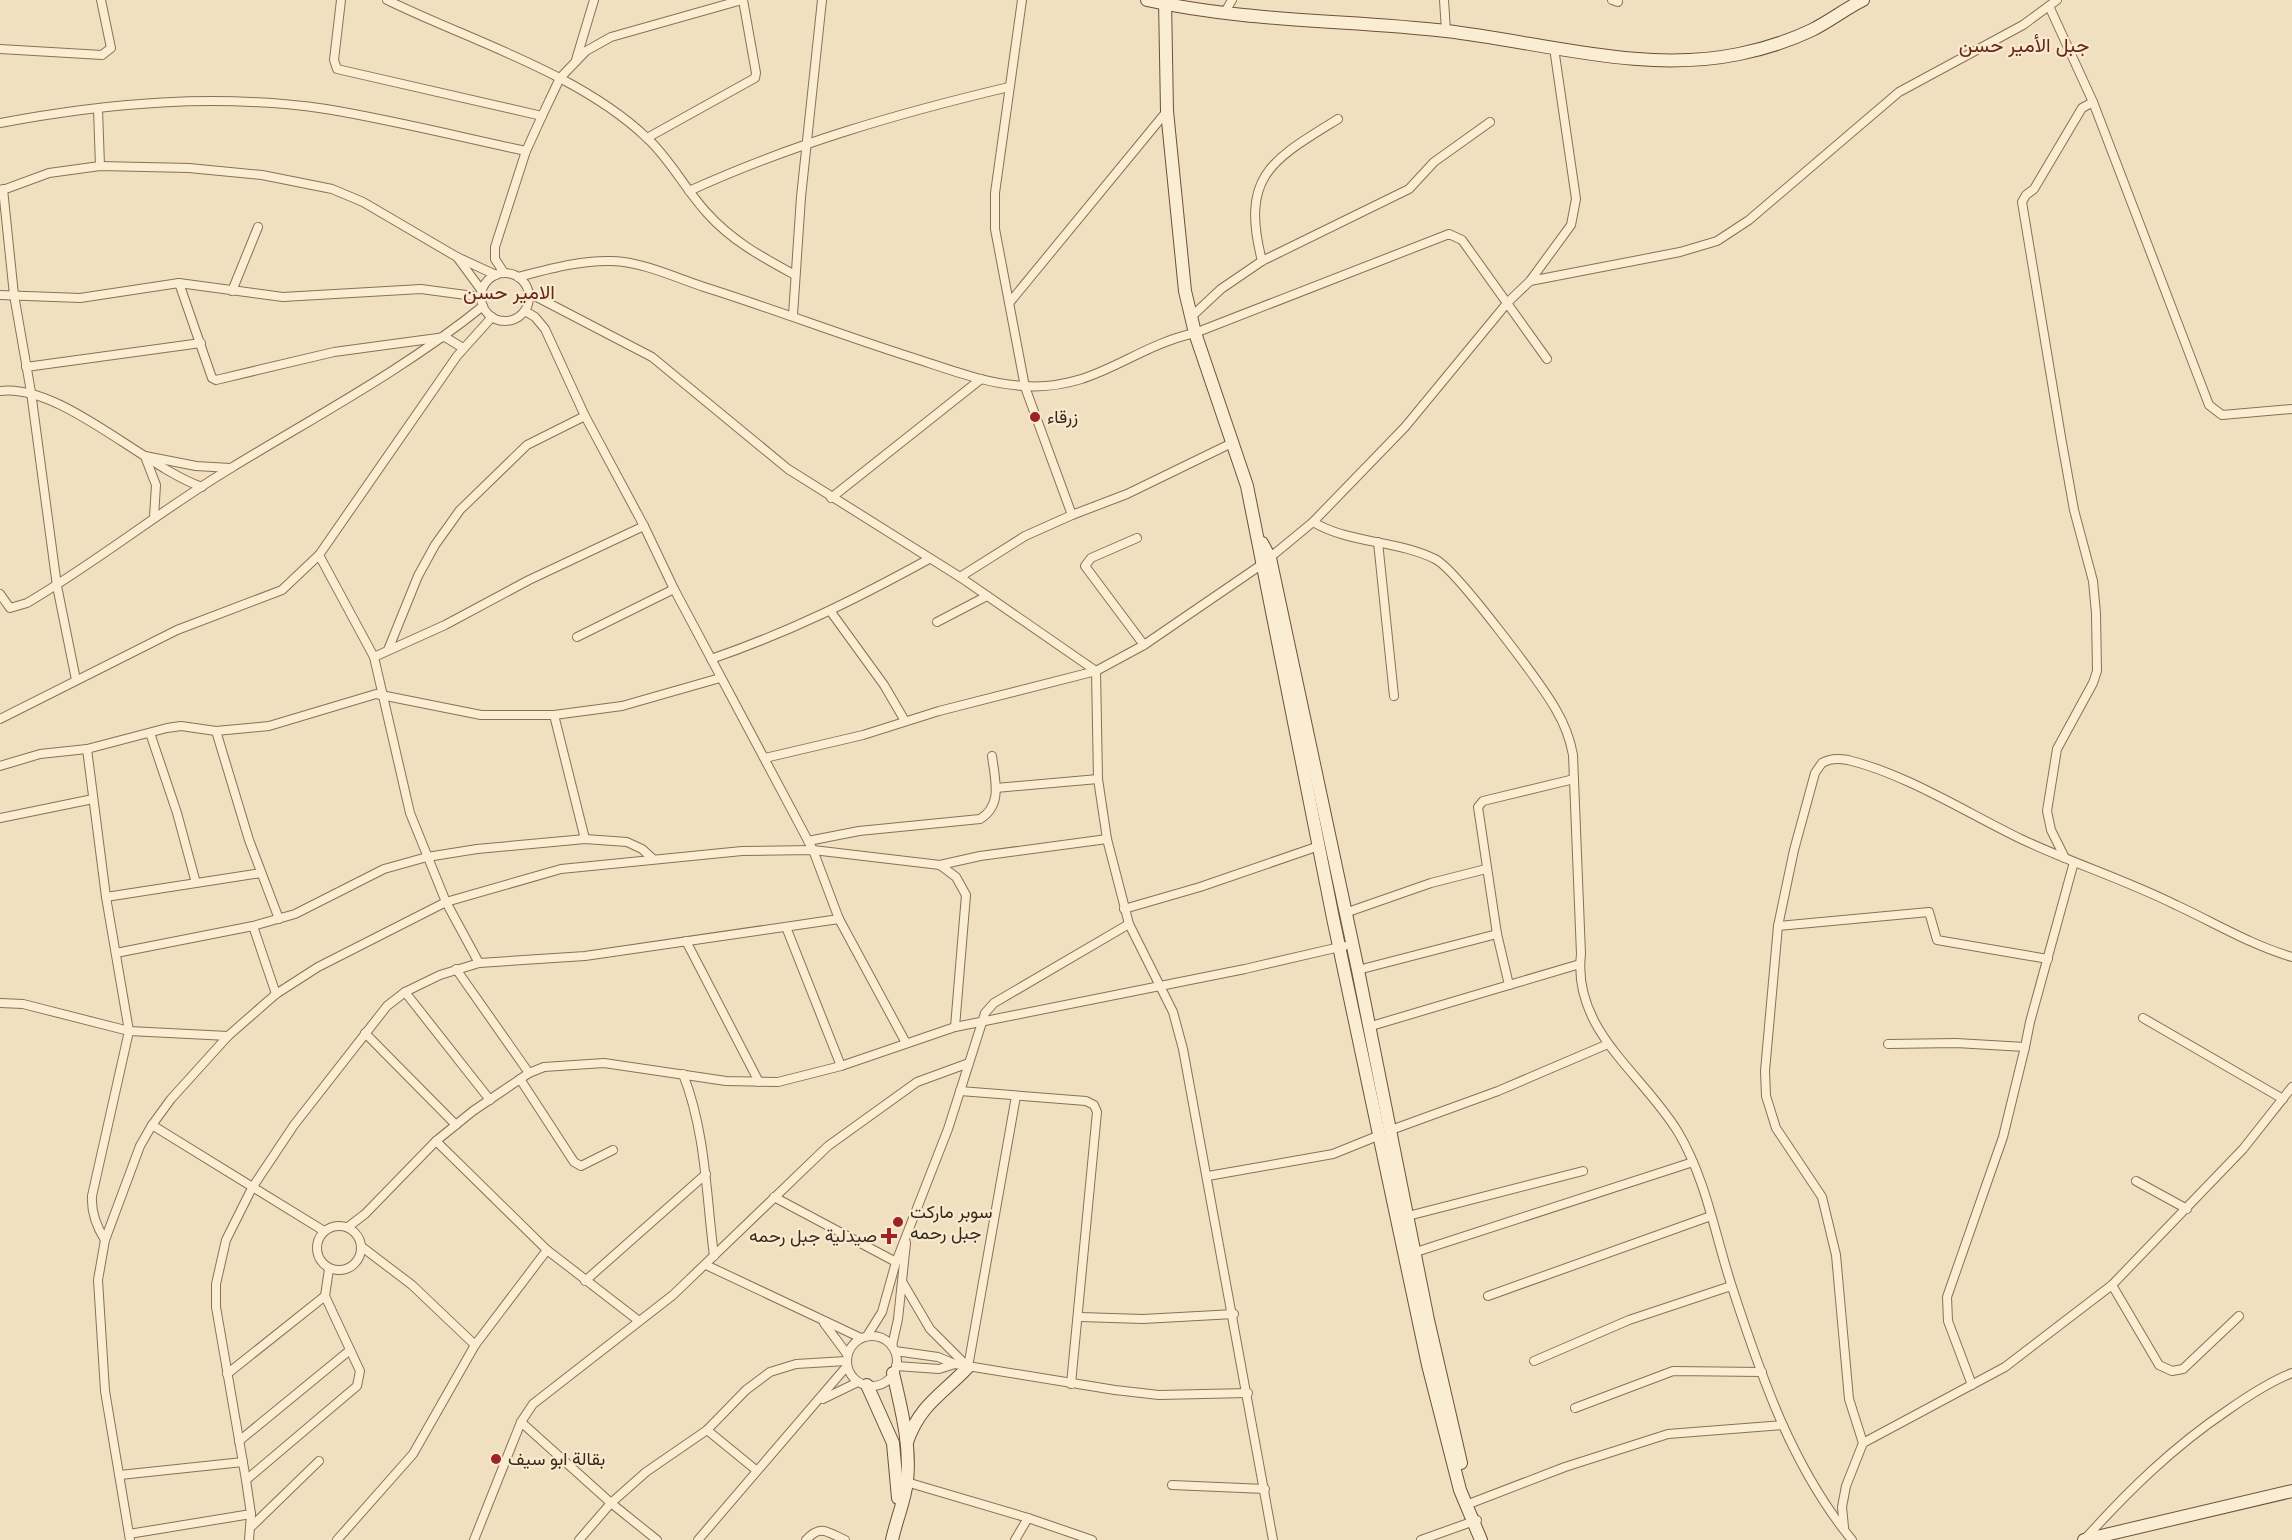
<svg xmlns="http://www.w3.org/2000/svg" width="2292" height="1540" font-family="'Playfair Display',Vazirmatn,serif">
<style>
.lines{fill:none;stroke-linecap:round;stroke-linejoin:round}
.street-casing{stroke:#8a7056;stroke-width:10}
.secondary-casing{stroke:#6c513a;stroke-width:14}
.street{stroke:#fbedd2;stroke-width:8}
.secondary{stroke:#fbedd2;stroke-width:12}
.poi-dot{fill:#9c2328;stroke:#f7eacf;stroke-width:2}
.labels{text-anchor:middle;stroke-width:4.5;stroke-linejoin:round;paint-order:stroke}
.poi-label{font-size:18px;fill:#38291c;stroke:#f7eacf;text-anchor:start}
.neighbourhood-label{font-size:20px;fill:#682618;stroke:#f7eacf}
</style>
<rect width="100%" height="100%" fill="#f0e0bf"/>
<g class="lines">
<g class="street-casing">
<g id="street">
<path d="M341,0L334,60L337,69L542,116"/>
<path d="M387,0C471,41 579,73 647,138C670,159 685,189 707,213C732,241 762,257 795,275"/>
<path d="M1444,0L1446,31"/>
<path d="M1612,0L1618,2"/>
<path d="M2049,6L2093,102"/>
<path d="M1225,12L1232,0"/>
<path d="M0,49L102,55L111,48L101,0"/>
<path d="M576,60L594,0"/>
<path d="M98,109L100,166"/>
<path d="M0,123C107,103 217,93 326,109C393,120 460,137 526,151"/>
<path d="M647,138L755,78L756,73L743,0"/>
<path d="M3,189L14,295L31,392L57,586L76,680"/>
<path d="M0,191L49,173L100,166L189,168L262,175L332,189L363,202L457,257L496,275"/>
<path d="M689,191C792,144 899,113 1009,87"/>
<path d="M457,257L482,291"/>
<path d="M1262,261C1240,175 1272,160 1338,119"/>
<path d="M504,273L495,259V247L526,151L542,116L560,78L586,51L611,37L742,0"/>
<circle cx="505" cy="297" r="24"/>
<path d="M518,277C549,269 580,260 612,261C643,262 674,277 704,287C777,310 849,338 923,361C956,372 989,384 1024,386C1095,391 1131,347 1195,333L1449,234L1462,240L1547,359"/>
<path d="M1530,281L1680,252L1717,241L1749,220L1899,92L2023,25L2057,0"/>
<path d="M179,283L212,378L216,380L334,352L445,337L463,348"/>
<path d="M232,291L258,227"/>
<path d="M529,293L652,357L788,469L960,577L1096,671"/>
<path d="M0,295L80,298L179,283L283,297L421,289L481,297"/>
<path d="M1010,302L1167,111"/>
<path d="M525,311L535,317L545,329L585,416L644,526L674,589L813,850L839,919L906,1043"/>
<path d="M793,315L801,197L822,0"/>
<path d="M1191,317L1221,289L1262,261L1409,189L1434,162L1490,122"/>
<path d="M26,367L201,343"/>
<path d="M0,391C60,383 143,466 202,487"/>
<path d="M145,456L196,466L230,468"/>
<path d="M146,459L156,485L154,517"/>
<path d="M831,498L981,379"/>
<path d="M1072,515L1127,494L1234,442"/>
<path d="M1313,522C1350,544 1397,540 1435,559C1456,569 1541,684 1555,708C1564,723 1570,738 1573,755L1581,954C1572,1030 1642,1073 1678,1132C1706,1179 1715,1235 1732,1287C1761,1376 1792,1467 1852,1540"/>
<path d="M1137,538L1091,558L1085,566L1144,645"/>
<path d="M1378,542L1394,696"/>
<path d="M319,555L374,657L410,813L446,902L479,963"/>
<path d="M960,577L1025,536L1072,515L1025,387L995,229V193L1022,0"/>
<path d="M0,594L10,608L27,603C97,562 161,510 231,468C316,416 405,369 483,306"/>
<path d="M831,612L884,685L905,721"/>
<path d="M937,622L987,596"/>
<path d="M577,637L674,589"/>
<path d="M388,650L418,576L435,545L460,510L527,445L585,416"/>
<path d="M374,657L445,625L529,580L644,526"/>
<path d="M711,659C790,632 856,599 929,559"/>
<path d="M1096,671L1098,779L1107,839L1129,924L1173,1012L1183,1049L1273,1540"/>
<path d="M554,715L585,839"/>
<path d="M0,719L177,630L282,590L319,555L457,356L492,317"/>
<path d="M216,731L249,840L279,919"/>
<path d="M150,733L177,813L196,883"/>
<path d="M87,749L106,897L129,1031L92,1196C91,1213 96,1226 105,1240"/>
<path d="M765,758L863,735L939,711L1096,671L1144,645L1261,565L1313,522L1405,427L1508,302L1530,281L1571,225L1576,199L1554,48"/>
<path d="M0,766L40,754L87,749L167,728L181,726L216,731L269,726L376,694L481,715H554L622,706L720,678"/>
<path d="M996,788L1098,779"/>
<path d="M0,818L93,799"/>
<path d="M808,841L859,831L980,819C1003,805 995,780 992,756"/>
<path d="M2065,858L2051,830L2047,811L2057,749L2093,683L2097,671L2096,613L2093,581L2074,510L2061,437L2022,202L2026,195L2034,189L2082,108L2093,102L2209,405L2222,415L2292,409"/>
<path d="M940,865L980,856L1107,839"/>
<path d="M106,897L261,873"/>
<path d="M1124,909L1200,887L1319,846"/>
<path d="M1345,913L1431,883L1486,869"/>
<path d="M253,926L276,994"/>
<path d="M1778,926L1929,912L1937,940L2048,959"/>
<path d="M786,927L841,1066"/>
<path d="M686,941L759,1082"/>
<path d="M116,953L253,926L295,914L384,869L427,857L477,849L585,839L627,842L642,849L652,858"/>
<path d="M456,969L529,1073"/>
<path d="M1358,970L1497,934"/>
<path d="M1509,985L1580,964"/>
<path d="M405,992L490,1100"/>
<path d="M0,1003L23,1004L129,1031L228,1036"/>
<path d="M2143,1018L2283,1099"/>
<path d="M1368,1027L1509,985L1497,934L1478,807L1483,801L1574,779"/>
<path d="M365,1033L456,1125"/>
<path d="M1888,1044L1956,1043L2025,1047L2030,1022L2074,862"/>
<path d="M683,1074C706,1133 706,1194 714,1256"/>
<path d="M520,1079L574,1162L581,1166L613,1150"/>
<path d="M960,1091L1086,1101L1094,1105L1097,1112L1071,1384"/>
<path d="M152,1125L324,1231"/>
<path d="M1391,1130L1498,1091L1608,1044"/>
<path d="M436,1141L547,1250L639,1321"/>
<path d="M1208,1176L1333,1154L1380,1135"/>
<path d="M2136,1181L2187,1209"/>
<path d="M774,1197L896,1262"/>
<path d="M1408,1216L1583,1171"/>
<circle cx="339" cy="1248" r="22"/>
<path d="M348,1227L365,1214L436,1141L473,1111L529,1073L544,1067L604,1063L726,1081L778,1082L841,1066L955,1027L1245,969L1344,946"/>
<path d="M362,1247L412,1285L475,1345"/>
<path d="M1416,1252L1693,1162"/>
<path d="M706,1265L861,1338"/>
<path d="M585,1281L706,1174"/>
<path d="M903,1283L930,1329L968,1367L1016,1096"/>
<path d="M2112,1285L2159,1365L2172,1371L2183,1369L2239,1316"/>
<path d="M1488,1296L1711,1216"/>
<path d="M1080,1317L1143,1319L1234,1314"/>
<path d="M824,1323L847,1354"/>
<circle cx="872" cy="1361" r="25"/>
<path d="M867,1336L882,1312L896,1262L948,1129L985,1013L994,1003L1129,924"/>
<path d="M892,1346L898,1319L906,1243"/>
<path d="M895,1351L938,1357L955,1364L1115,1390L1159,1395L1248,1393"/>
<path d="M1534,1361L1629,1320L1731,1286"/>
<path d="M896,1366L939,1369L955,1364"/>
<path d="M227,1374L325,1296"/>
<path d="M1972,1385L1948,1321L1947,1297L2003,1137L2025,1047"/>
<path d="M823,1399L858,1382"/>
<path d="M1575,1408L1673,1371L1762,1372"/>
<path d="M521,1422L611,1503L657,1540"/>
<path d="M707,1430L756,1470"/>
<path d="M239,1441L350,1350"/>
<path d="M1863,1443L1849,1399L1836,1255L1822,1197L1776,1128L1766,1096L1765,1071L1778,926L1794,850L1815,773L1822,763C1830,758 1838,758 1848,760C1906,774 1967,813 2021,839C2072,863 2126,880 2176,905C2215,923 2251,945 2292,957"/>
<path d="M120,1475L243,1462"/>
<path d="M246,1480L357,1386L360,1371L325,1296L329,1269"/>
<path d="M903,1481L1028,1518L1092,1540"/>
<path d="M1172,1485L1265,1489"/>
<path d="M1466,1505L1565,1467L1668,1434L1782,1425"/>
<path d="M251,1527L319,1461"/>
<path d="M1844,1527L1842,1507L1846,1486L1863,1443L2005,1367L2112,1285L2243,1149L2292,1087"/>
<path d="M129,1534L251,1514"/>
<path d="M130,1540L105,1391L98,1280L105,1240L140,1146L152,1125L171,1099L228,1036L276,994L318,967L446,902L561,869L742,851L813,850L940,865L956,877L966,895L955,1027"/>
<path d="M249,1540L251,1514L246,1480L216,1307V1284L226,1240L252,1188L294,1125L387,1006L405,992L440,975L479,963L585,956L839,919"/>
<path d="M337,1540L413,1454L475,1345L547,1250"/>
<path d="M474,1540L521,1422L533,1404L673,1295L828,1146L917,1082L969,1063"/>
<path d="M579,1540L611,1503L646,1472L707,1430L746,1390L770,1372L796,1364L846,1361"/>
<path d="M698,1540L847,1366"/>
<path d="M806,1540C821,1524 827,1532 845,1540"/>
<path d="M1015,1540L1028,1518"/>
<path d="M1421,1540L1477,1520"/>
<path d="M2084,1540C2128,1491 2173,1447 2228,1410C2248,1396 2269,1382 2292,1373"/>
</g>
</g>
<g class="secondary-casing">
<g id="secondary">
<path d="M1147,0C1245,22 1347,20 1446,31C1542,42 1642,74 1739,54C1764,49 1789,41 1812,30C1830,21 1845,9 1863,0"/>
<path d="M1165,0L1167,111L1185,291L1195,333L1247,486L1333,918L1428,1365L1460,1490L1481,1540"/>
<path d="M1262,543L1270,558L1358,970L1428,1320L1461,1463"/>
<path d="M867,1385L893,1443L898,1498"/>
<path d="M907,1442C920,1404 943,1394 968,1367"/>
<path d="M892,1540C896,1521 905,1500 907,1481C911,1445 901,1408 893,1373"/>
<path d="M2084,1540L2292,1491"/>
</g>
</g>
<use href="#street" class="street"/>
<use href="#secondary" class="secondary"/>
</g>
<g class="poi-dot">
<circle cx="1035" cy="417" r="6"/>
<circle cx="898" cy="1222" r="6"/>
<path d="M886 1227h6v6h6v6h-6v6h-6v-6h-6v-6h6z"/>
<circle cx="496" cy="1459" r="6"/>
</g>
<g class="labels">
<g class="poi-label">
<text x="1047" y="423">زرقاء</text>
<text x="910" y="1218">سوبر ماركت<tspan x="910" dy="21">جبل رحمه</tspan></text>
<text x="877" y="1242" text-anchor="end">صيدلية جبل رحمه</text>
<text x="508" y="1465">بقالة ابو سيف</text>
</g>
<g class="neighbourhood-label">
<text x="2024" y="52">جبل الأمير حسن</text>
<text x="509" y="299">الامير حسن</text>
</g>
</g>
</svg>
